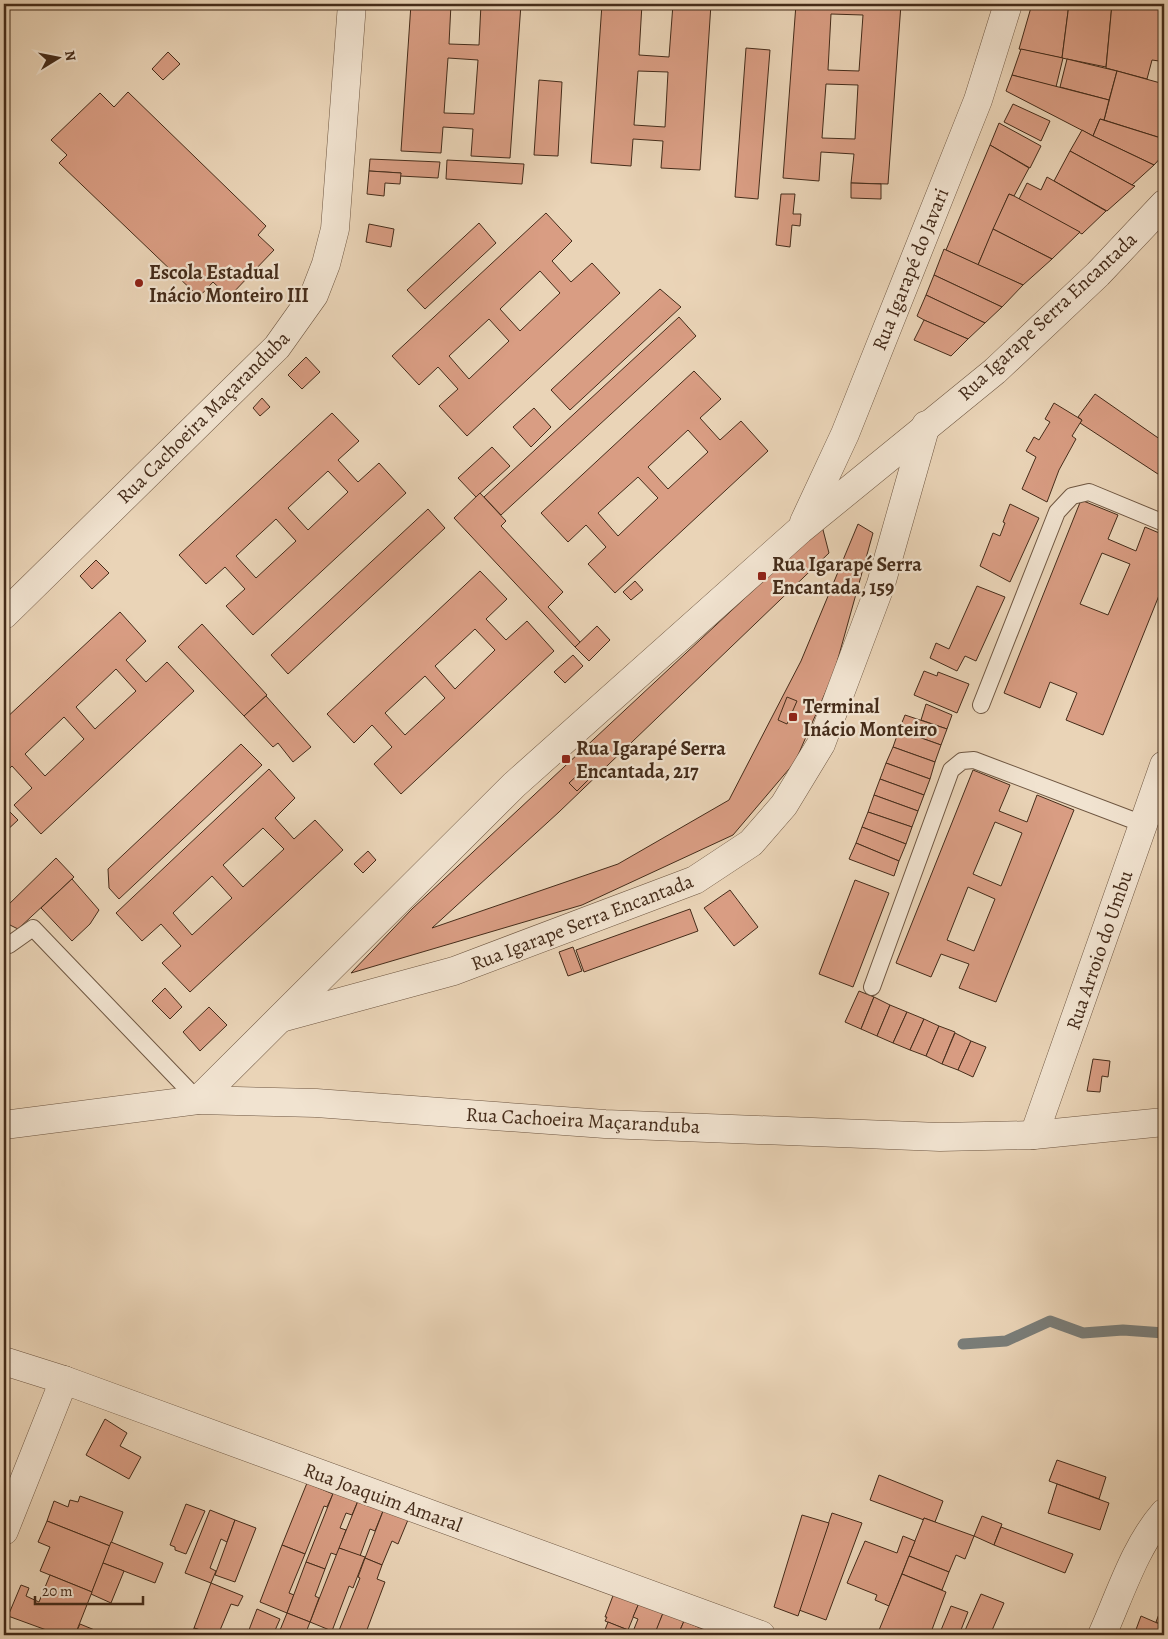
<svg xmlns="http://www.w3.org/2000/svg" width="1168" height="1639" font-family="Alegreya,serif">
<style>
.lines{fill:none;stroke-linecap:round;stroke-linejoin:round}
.stream{stroke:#7a7e7a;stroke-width:11}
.building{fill:#d99d83;stroke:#452c1a;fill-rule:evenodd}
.lane-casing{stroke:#6e5641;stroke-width:18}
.street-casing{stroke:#6e5641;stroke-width:29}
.lane{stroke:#f1e3d0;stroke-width:16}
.street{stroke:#f1e3d0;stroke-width:28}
.poi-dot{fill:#8f2418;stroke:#f1e3d0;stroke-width:2}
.labels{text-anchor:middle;stroke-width:4.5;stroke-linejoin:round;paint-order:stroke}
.street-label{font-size:20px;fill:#452c1a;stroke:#f1e3d0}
.poi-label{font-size:20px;font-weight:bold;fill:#452c1a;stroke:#f1e3d0;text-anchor:start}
</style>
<rect width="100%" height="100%" fill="#ead4b7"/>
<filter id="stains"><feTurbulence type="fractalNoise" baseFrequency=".004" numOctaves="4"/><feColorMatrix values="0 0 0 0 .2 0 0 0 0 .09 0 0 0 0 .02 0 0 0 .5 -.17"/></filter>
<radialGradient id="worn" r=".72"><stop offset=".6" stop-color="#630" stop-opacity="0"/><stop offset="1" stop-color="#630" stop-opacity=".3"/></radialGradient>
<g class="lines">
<path class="stream" d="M963,1344L1006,1341L1050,1321L1083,1333L1123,1330L1164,1333"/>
</g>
<g class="building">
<path d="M411,4H451L449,44L479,45L481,4H521L510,158L471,156L473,129L443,127L441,153L401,151ZM448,58L478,60L474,114L444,113Z"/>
<path d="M602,4H642L639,55L669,57L673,4H711L700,170L661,168L663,141L633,139L631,166L591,163ZM638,71L668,72L665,127L634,125Z"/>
<path d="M796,4H901L888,184L851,183L854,154L821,152L819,181L783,178ZM831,14L863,15L859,71L828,70ZM826,84L858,85L855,139L822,138Z"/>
<path d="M1032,4H1069L1062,58L1019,49Z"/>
<path d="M1069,4H1112L1106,67L1062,58Z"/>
<path d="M1112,4H1164V39L1161,38L1159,61L1152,60L1147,79L1106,68Z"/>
<path d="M1161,38L1164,39V56L1160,55Z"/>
<path d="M746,48L770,50L758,199L735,197Z"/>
<path d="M1021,49L1063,58L1056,87L1012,75Z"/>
<path d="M168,52L180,64L163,80L152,69Z"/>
<path d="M1067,59L1117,71L1109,100L1060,87Z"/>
<path d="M1117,71L1164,84V139L1104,120Z"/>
<path d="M1012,75L1109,100L1104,120L1100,119L1093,136L1006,91Z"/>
<path d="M539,80L562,82L558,156L534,155Z"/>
<path d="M128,92L266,226L258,235L274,250L229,297L213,282L199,297L59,163L67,155L51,140L100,93L114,107Z"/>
<path d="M1013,104L1050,121L1041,141L1004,122Z"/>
<path d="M1100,119L1164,139V154L1154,165L1093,136Z"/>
<path d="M999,123L1041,146L1030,168L990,145Z"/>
<path d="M1082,130L1093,136L1154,165L1132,185L1070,151Z"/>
<path d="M990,145L1029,168L1014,196L1009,194L978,265L946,250Z"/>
<path d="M1070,151L1132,185L1135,186L1107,211L1054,181Z"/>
<path d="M370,159L440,162L438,178L400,176L401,173L369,171Z"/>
<path d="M447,160L524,164L522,184L446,179Z"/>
<path d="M369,171L401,173L400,184L385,183L384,196L367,194Z"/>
<path d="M1047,177L1054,181L1106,211L1082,234L1019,199L1027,183L1041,190Z"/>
<path d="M851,183L881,184V199L851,198Z"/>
<path d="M781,194H795L793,214H801L800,226L792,225L790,247L776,245Z"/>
<path d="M1009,194L1014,196L1080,232L1052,259L993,229Z"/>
<path d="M546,213L572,241L552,261L571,282L592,263L620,293L467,436L439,406L458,389L438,367L419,385L392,356ZM540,271L560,293L520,331L500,309ZM489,319L509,341L469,379L449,356Z"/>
<path d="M479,223L496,243L425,309L407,290Z"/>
<path d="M369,224L394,229L391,247L366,242Z"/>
<path d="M993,229L1052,259L1023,285L978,265Z"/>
<path d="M944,249L946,250L1023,285L1002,307L934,275Z"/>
<path d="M934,275L1002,307L985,323L926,295Z"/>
<path d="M660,289L681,307L570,410L551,390Z"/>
<path d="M926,295L985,323L968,339L924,320L917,316Z"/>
<path d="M679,317L696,336L501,515L484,497Z"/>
<path d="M924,320L968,339L951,356L914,340Z"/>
<path d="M306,357L320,372L302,389L288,375Z"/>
<path d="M694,371L721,399L700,418L720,440L741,421L768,451L615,593L588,564L606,547L586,525L568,542L541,513ZM688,430L708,452L668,489L648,467ZM638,477L658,498L618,536L598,513Z"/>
<path d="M1095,394L1164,442V478L1080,423L1082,420L1078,417Z"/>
<path d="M262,398L270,407L260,416L253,408Z"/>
<path d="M1054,403L1082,420L1072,436L1076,439L1059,470L1047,502L1022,489L1036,457L1026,451L1034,437L1039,440L1050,422L1045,419Z"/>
<path d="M534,408L551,427L531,447L513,427Z"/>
<path d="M332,413L359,441L338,460L358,482L379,463L406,493L253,635L226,606L245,589L225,567L206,584L179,555ZM328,471L348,492L308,530L288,508ZM276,519L296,541L256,578L236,556Z"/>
<path d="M492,447L510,466L476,497L458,478Z"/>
<path d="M480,493L506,521L501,526L563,592L548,607L580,642L575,647L454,518Z"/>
<path d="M1081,500L1118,515L1108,539L1136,551L1145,527L1164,535V583L1103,735L1066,720L1077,693L1050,682L1040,708L1004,693ZM1102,553L1130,564L1108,615L1080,604Z"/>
<path d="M1010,504L1039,518L1010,582L980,566L993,533L1000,536L1005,523L1003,522Z"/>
<path d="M428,509L445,528L288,674L271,655Z"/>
<path d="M858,524L873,533L834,673L795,762L733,835L582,905L351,973L412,909L822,526L829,553L559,812L432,928L618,864L729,800L801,661Z"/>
<path d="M96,560L109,573L92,589L80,576Z"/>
<path d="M480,571L507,599L486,619L506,640L527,621L554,651L401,794L374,764L392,747L372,725L354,743L327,714ZM475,629L495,650L455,689L435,666ZM425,676L445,698L405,735L385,713Z"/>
<path d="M635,581L643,590L631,600L623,592Z"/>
<path d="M977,586L1005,597L976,661L965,656L957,671L930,658L936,643L949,649Z"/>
<path d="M120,612L146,641L126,660L146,682L167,662L194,691L41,834L14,805L32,788L12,766L4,774V720ZM116,669L136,691L95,729L76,707ZM64,717L84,739L45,776L25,754Z"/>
<path d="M202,624L267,695L244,716L178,647Z"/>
<path d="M597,626L610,640L589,661L575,647Z"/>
<path d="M573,655L583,666L565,683L554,672Z"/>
<path d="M924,671L937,676L938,672L969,684L957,713L914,695Z"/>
<path d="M266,696L311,747L293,762L278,743L273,747L244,716Z"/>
<path d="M787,697L797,701L787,724L778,720Z"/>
<path d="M926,704L952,715L947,729L921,720Z"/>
<path d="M905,715L947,729L941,745L899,730Z"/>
<path d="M899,730L941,745L935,762L893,747Z"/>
<path d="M241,744L262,765L119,899L109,888L108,869Z"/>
<path d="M893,747L935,762L930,779L886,763Z"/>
<path d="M886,763L930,779L924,795L880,779Z"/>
<path d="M585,768L592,776L577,791L569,783Z"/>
<path d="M269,769L295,798L275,818L294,839L315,820L343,850L190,992L162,963L181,946L161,924L142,941L116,913ZM263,828L284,849L243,887L223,865ZM212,876L232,898L192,935L173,913Z"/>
<path d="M973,770L1010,785L999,811L1027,822L1037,795L1074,810L996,1002L959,988L969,964L941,954L931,977L896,963ZM995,822L1022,833L1001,886L973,874ZM968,887L995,899L974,951L947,940Z"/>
<path d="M880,779L924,795L918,811L874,795Z"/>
<path d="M874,795L918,811L912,827L868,812Z"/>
<path d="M9,811L18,820L4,833V816Z"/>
<path d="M868,812L912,827L906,844L862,827Z"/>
<path d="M862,827L906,844L899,861L856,843Z"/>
<path d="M856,843L899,861L894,876L849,859Z"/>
<path d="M368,851L376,860L363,873L354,864Z"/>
<path d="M56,858L74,877L18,929L4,922V909Z"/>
<path d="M72,879L99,910L90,924L72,941L41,908Z"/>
<path d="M855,880L889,893L853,987L819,974Z"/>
<path d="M730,890L758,927L734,946L704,908Z"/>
<path d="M690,909L698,931L584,972L576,950Z"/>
<path d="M573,947L582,971L568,976L559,952Z"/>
<path d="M165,988L182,1007L170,1019L152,1001Z"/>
<path d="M859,991L874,997L861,1029L845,1022Z"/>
<path d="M874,997L890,1005L877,1036L861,1029Z"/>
<path d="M890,1005L907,1012L893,1043L877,1036Z"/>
<path d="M209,1007L227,1025L200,1051L183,1032Z"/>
<path d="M907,1012L924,1019L910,1050L893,1043Z"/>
<path d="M924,1019L939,1026L926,1056L910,1050Z"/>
<path d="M939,1026L955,1032L942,1064L926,1056Z"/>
<path d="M955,1033L971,1041L958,1070L942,1064Z"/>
<path d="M971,1041L986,1047L973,1077L958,1070Z"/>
<path d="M1093,1059L1110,1061L1108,1077L1102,1076L1100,1092L1087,1091Z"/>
<path d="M105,1419L127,1433L120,1446L141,1457L129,1479L86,1455Z"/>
<path d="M1057,1460L1106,1477L1099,1499L1049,1481Z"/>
<path d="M879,1475L943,1501L935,1522L924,1518V1520L870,1500Z"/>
<path d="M307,1483L333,1494L327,1507L324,1506L305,1554L282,1545Z"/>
<path d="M1057,1484L1109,1503L1100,1530L1048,1513Z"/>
<path d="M336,1486L360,1496L352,1515L346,1513L340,1528L346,1530L337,1555L331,1553L325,1569L306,1562Z"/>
<path d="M80,1496L123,1512L110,1546L47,1521L54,1501L68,1507L70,1500L78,1502Z"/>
<path d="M360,1496L385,1506L375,1531L370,1529L360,1556L339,1548Z"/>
<path d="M186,1504L205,1511L186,1554L175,1550V1547L170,1545Z"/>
<path d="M385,1506L410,1515L398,1544L392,1541L382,1565L365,1558Z"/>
<path d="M210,1510L235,1520L227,1542L221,1539L210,1568L216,1571L211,1583L185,1573Z"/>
<path d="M832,1513L862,1523L826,1620L799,1610Z"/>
<path d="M802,1515L829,1523L798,1616L774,1607Z"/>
<path d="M982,1516L1002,1524L994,1545L974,1536Z"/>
<path d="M924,1518L974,1536L965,1559L956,1555L949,1572L909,1556Z"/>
<path d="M235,1520L256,1528L235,1582L215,1575Z"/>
<path d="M47,1521L110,1546L92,1592L40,1571L50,1547L38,1542Z"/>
<path d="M1001,1527L1073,1554L1065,1573L994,1545Z"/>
<path d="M903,1536L915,1541L889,1606L875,1600L877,1595L847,1583L865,1541L897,1553Z"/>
<path d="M111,1542L163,1563L155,1583L103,1563Z"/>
<path d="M282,1545L305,1554L289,1593L294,1595L287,1613L260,1602Z"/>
<path d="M339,1548L365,1557L353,1588L349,1586L332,1631L310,1622Z"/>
<path d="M909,1556L949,1572L942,1590L902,1574Z"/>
<path d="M365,1558L382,1565L377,1579L385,1582L365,1635H344L338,1633L360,1578L358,1577Z"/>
<path d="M306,1562L325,1569L315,1596L319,1598L310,1622L287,1613Z"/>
<path d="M103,1563L124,1571L111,1603L91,1594Z"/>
<path d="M902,1574L946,1592L930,1635H877Z"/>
<path d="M50,1575L92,1592L75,1635H60L8,1616L21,1585L29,1588L26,1596L39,1602Z"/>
<path d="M211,1583L243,1596L238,1606L231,1604L218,1635L194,1628Z"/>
<path d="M614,1593L639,1603L628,1630L605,1621L607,1617H605Z"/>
<path d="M981,1594L1004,1603L990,1635H963Z"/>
<path d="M1164,1601V1626L1156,1622Z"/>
<path d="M639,1603L663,1613L655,1635H626L627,1632L632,1634L638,1619L633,1617Z"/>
<path d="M951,1606L968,1612L959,1635H939Z"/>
<path d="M257,1609L280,1619L273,1635H247Z"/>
<path d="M287,1613L310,1622L305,1635H278Z"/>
<path d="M663,1613L684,1621L678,1635L655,1633Z"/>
<path d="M1141,1616L1164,1626V1635H1134Z"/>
<path d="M684,1621L712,1633L711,1635H678Z"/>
<path d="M608,1622L628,1630L626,1635H603Z"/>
<path d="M80,1624L97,1631L95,1635H75Z"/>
<path d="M194,1628L214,1635H191Z"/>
</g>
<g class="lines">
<g class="lane-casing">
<g id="lane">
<path d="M981,705L1057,512L1072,496L1089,492L1164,523"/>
<path d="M4,943L9,945L33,928L198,1100"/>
<path d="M872,987L951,770L962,761L974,760L1143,824"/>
</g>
</g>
<g class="street-casing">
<g id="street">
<path d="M804,522L845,434L978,100L1008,4"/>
<path d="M4,615L277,347L314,295L326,264L335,229L352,4"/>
<path d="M281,1018L454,971L695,880L751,843L784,805L821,744L881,584L926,425"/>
<path d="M198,1100L514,785L800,530L995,371L1098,274L1164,204"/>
<path d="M4,1125L198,1100L316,1103L605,1124L940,1137L1034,1135L1164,1122"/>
<path d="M1034,1135L1164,765"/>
<path d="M4,1361L64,1380L761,1635"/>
<path d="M4,1531L64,1380"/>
<path d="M1102,1635C1120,1595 1135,1546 1164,1513"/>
</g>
</g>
<use href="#lane" class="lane"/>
<use href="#street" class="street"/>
</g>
<g class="poi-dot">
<circle cx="139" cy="283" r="5"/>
<rect x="757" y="571" width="10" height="10" rx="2.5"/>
<rect x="788" y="712" width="10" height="10" rx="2.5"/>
<rect x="561" y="754" width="10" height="10" rx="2.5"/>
</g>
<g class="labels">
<g class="street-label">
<text transform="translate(910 269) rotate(-68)" y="7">Rua Igarapé do Javari</text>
<text transform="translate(1047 316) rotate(-43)" y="7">Rua Igarape Serra Encantada</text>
<text transform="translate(203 417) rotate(-45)" y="7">Rua Cachoeira Maçaranduba</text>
<text transform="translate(582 922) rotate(-21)" y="7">Rua Igarape Serra Encantada</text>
<text transform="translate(1099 950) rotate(-71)" y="7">Rua Arroio do Umbu</text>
<text transform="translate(583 1120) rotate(3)" y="7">Rua Cachoeira Maçaranduba</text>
<text transform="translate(383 1497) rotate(20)" y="7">Rua Joaquim Amaral</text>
</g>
<g class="poi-label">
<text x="149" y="279">Escola Estadual<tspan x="149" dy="23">Inácio Monteiro III</tspan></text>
<text x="772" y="571">Rua Igarapé Serra<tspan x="772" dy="23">Encantada, 159</tspan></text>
<text x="803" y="713">Terminal<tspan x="803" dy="23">Inácio Monteiro</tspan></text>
<text x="576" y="755">Rua Igarapé Serra<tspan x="576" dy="23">Encantada, 217</tspan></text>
</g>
</g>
<rect width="1168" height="1639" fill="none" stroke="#ead4b7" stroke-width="20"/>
<rect x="5" y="5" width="1158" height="1629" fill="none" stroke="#452c1a" stroke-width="2.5"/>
<rect x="10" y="10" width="1148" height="1619" fill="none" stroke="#452c1a"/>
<g transform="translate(58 58) rotate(80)" stroke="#f1e3d0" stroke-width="4" paint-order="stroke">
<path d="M0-4L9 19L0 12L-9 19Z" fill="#452c1a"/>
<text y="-8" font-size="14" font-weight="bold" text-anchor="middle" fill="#452c1a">N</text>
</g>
<path d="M35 1596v8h108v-8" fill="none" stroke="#452c1a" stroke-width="2.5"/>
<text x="42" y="1596" font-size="15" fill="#452c1a" stroke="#f1e3d0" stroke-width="4" paint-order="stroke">20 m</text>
<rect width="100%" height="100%" filter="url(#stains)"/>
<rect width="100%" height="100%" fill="url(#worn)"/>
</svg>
